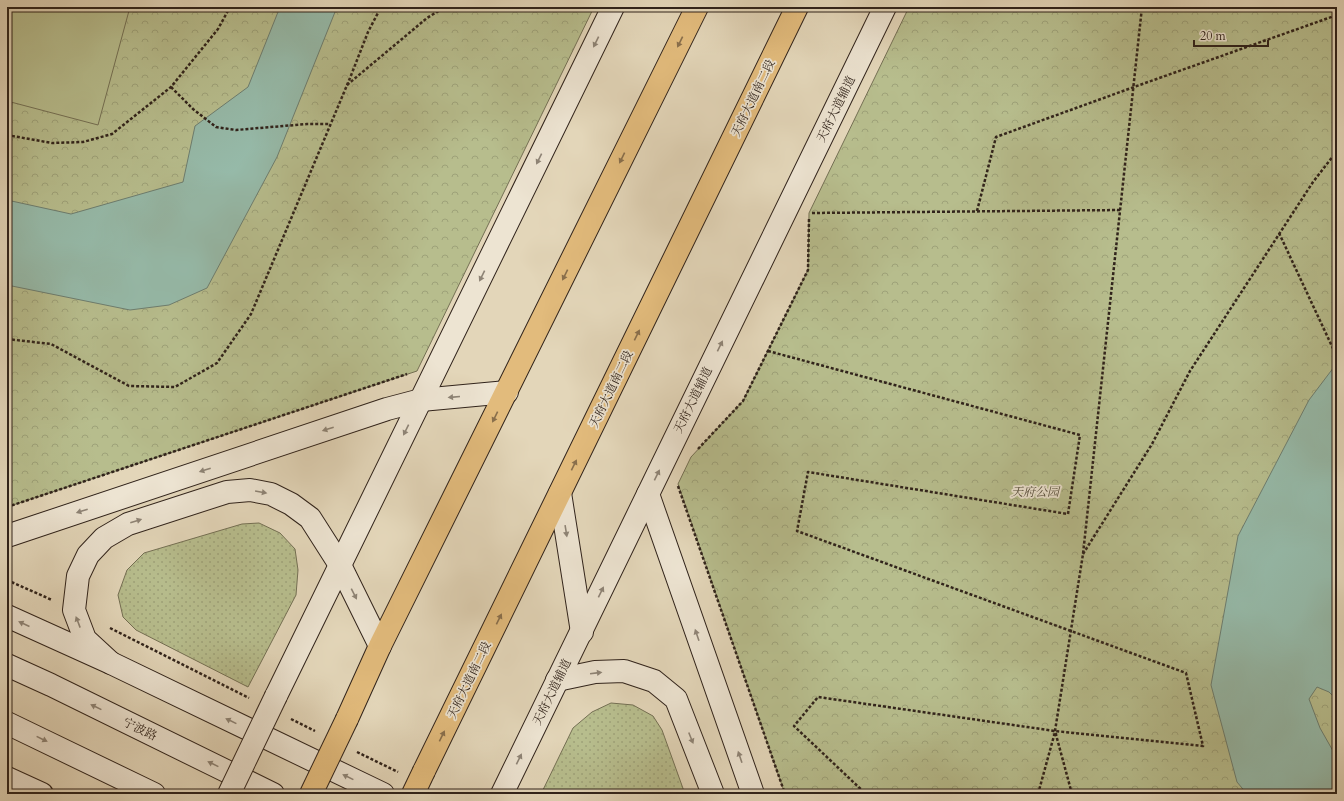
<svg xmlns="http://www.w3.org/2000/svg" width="1344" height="801" font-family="Cardo,'Noto Serif SC',serif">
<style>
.grass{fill:url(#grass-dots);stroke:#747054}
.forest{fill:url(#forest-crowns);stroke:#747054}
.garden{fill:#b7bd8d;stroke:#747054}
.water{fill:#96baa9;stroke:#6d7e70}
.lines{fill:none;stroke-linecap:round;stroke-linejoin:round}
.secondary-casing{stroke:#30231b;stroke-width:24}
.highway-casing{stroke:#30231b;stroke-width:24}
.path{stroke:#30231b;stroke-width:2.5;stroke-dasharray:3 2;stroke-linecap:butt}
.secondary{stroke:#ede4d2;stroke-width:22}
.highway{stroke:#e2bb7c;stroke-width:22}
.secondary-bridge-casing{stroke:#30231b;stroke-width:24;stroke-linecap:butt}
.highway-bridge-casing{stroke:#30231b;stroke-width:24;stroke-linecap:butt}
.secondary-bridge{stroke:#ede4d2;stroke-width:22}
.highway-bridge{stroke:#e2bb7c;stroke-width:22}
.oneway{fill:#8e8476}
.oneway2{fill:#896f4c}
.labels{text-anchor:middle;stroke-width:3.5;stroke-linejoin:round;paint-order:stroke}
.street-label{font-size:12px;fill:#30231b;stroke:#ede4d2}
.park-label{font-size:12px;font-style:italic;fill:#524a38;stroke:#ede4d2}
</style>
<defs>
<pattern id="grass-dots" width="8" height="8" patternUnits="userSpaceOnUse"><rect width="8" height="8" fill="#b7bd8d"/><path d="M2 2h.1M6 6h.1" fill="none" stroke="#9ea279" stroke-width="1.8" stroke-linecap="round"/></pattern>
<pattern id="forest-crowns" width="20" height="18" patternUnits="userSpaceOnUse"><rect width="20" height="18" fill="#b7bd8d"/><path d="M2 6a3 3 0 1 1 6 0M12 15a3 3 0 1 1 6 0" fill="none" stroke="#9ea279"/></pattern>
</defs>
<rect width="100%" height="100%" fill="#e3d6b9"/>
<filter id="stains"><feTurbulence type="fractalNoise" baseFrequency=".005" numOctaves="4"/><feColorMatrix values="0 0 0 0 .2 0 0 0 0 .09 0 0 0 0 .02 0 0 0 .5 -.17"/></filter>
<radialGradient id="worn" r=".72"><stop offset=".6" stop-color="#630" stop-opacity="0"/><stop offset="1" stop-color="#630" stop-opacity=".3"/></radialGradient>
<g class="grass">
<path d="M259,523L280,533L295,549L298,570L296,595L248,687L136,630L123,617L118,595L127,570L144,553L242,524Z"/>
<path d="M611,703L633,705L653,716L662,730L685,794H541L573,728L592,712Z"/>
</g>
<g class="forest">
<path d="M7,7H594L417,371L7,507Z"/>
<path d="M909,7H1337V794H785L678,484L691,457L743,401L808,270L809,213Z"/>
</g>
<path class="garden" d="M7,7H130L98,125L7,101Z"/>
<g class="water">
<path d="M280,7H337L277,157L207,288L169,305L130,310L7,285V200L71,214L183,182L195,126L248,87Z"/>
<path d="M1337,363V579L1333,617L1337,625V700L1329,692L1317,687L1309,699L1320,728L1337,758V794H1247L1237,782L1211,685L1238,536L1309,400Z"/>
</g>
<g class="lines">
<g class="secondary-casing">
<g id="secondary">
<path d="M560,493L582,632"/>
<path d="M648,494L753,794"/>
<path d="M7,536L387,409L421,400L507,392"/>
<path d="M7,616L111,663L383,794"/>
<path d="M111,663L85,639L74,610L78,576L88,555L104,538L128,524L227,492L250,490L271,494L291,504L310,518L340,565L380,646"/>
<path d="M7,665L51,685L273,794"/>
<path d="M557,680L595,672L624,671L654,681L676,699L713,794"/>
<path d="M276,696L613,7"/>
<path d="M7,723L154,794"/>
<path d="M7,778L42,794"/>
<path d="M502,794L885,7"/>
</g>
</g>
<g class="highway-casing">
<g id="highway">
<path d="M347,719L380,646L697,7"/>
<path d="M424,771L797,7"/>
</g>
</g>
<g class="path">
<path d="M347,85L427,18L445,7"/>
<path d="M171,87L193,109L216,127L236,130L307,124H330"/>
<path d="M7,135L52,143L83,142L112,134L171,87L218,29L230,7"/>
<path d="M977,211L996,137L1134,87L1337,15"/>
<path d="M812,213L1120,210"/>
<path d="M1279,233L1337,357"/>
<path d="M7,339L51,344L129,386L175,387L217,363L251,314L350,78L368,32L381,7"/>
<path d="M768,351L1080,435L1068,514L808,472L797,531L1186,673L1203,746L1055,731L818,697L794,726L866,794"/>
<path d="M698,449L743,401L808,270L809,219"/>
<path d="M678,486L785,794"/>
<path d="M7,507L407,374"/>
<path d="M1083,554L1152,444L1190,371L1313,182L1337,151"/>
<path d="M7,580L52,600"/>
<path d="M110,628L249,698"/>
<path d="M291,719L315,731"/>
<path d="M357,752L398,772"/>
<path d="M1038,794L1055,732"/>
<path d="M1072,794L1055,731L1083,554L1142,7"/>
</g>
<use href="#secondary" class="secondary"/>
<use href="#highway" class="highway"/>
<g class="secondary-bridge-casing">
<path id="secondary-bridge" d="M229,794L276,696"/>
</g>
<g class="highway-bridge-casing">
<g id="highway-bridge">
<path d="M311,794L347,719"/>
<path d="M413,794L424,771"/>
</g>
</g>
<use href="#secondary-bridge" class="secondary-bridge"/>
<use href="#highway-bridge" class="highway-bridge"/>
</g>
<defs><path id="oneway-solid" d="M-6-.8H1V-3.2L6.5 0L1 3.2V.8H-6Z"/></defs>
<g class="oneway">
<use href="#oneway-solid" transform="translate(596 42) rotate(116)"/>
<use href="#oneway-solid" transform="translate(539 159) rotate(116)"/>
<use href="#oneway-solid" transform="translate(482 276) rotate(116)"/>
<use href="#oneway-solid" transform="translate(720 346) rotate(-64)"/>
<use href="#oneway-solid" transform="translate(454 397) rotate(175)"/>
<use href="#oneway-solid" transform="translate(328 429) rotate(162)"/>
<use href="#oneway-solid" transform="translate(406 430) rotate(116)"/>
<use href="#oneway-solid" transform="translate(205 470) rotate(162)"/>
<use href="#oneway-solid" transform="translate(657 475) rotate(-64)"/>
<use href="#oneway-solid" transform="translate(261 492) rotate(10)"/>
<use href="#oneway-solid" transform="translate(82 511) rotate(162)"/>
<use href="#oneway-solid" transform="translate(136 521) rotate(-18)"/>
<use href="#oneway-solid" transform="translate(566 531) rotate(81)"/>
<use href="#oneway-solid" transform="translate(601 592) rotate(-64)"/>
<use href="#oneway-solid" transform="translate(354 594) rotate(63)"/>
<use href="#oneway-solid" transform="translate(78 622) rotate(-111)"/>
<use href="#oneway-solid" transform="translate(24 624) rotate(-156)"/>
<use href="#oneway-solid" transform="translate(697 635) rotate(-109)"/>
<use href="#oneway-solid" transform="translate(596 673) rotate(-7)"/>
<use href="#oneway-solid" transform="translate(96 707) rotate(-154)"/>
<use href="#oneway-solid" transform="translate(231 721) rotate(-154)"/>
<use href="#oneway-solid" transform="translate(691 738) rotate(68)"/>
<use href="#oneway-solid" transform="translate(42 739) rotate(26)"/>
<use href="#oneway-solid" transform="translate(740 757) rotate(-109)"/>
<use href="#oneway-solid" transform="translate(519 759) rotate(-64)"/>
<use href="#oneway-solid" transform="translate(213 764) rotate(-154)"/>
<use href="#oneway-solid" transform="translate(348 777) rotate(-154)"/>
</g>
<g class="oneway2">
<use href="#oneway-solid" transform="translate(680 42) rotate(116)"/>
<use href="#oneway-solid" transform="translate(622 158) rotate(116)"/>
<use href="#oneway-solid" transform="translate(565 275) rotate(116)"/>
<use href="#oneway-solid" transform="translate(637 335) rotate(-64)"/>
<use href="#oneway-solid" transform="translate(495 417) rotate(116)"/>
<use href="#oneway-solid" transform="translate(574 465) rotate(-64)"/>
<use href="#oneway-solid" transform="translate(499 619) rotate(-64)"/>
<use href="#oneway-solid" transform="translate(442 736) rotate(-64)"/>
</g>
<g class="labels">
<g class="street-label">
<text transform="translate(753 98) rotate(-64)" y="4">天府大道南二段</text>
<text transform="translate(836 109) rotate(-64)" y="4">天府大道辅道</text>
<text transform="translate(611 389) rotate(-64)" y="4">天府大道南二段</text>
<text transform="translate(693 400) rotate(-64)" y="4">天府大道辅道</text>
<text transform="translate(469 680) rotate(-64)" y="4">天府大道南二段</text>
<text transform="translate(552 692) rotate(-64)" y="4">天府大道辅道</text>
<text transform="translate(140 729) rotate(26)" y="4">宁波路</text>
</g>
<g class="park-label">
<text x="1035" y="496">天府公园</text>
</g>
</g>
<rect width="1344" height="801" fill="none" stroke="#e3d6b9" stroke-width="24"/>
<rect x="8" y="8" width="1328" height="785" fill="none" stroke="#30231b" stroke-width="2"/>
<rect x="12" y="12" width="1320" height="777" fill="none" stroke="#30231b"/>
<path d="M1194 40v6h74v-6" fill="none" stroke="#30231b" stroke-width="2"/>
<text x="1200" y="40" font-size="12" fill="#30231b" stroke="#ede4d2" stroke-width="3" paint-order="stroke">20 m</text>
<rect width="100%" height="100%" filter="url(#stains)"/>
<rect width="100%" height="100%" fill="url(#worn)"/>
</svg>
